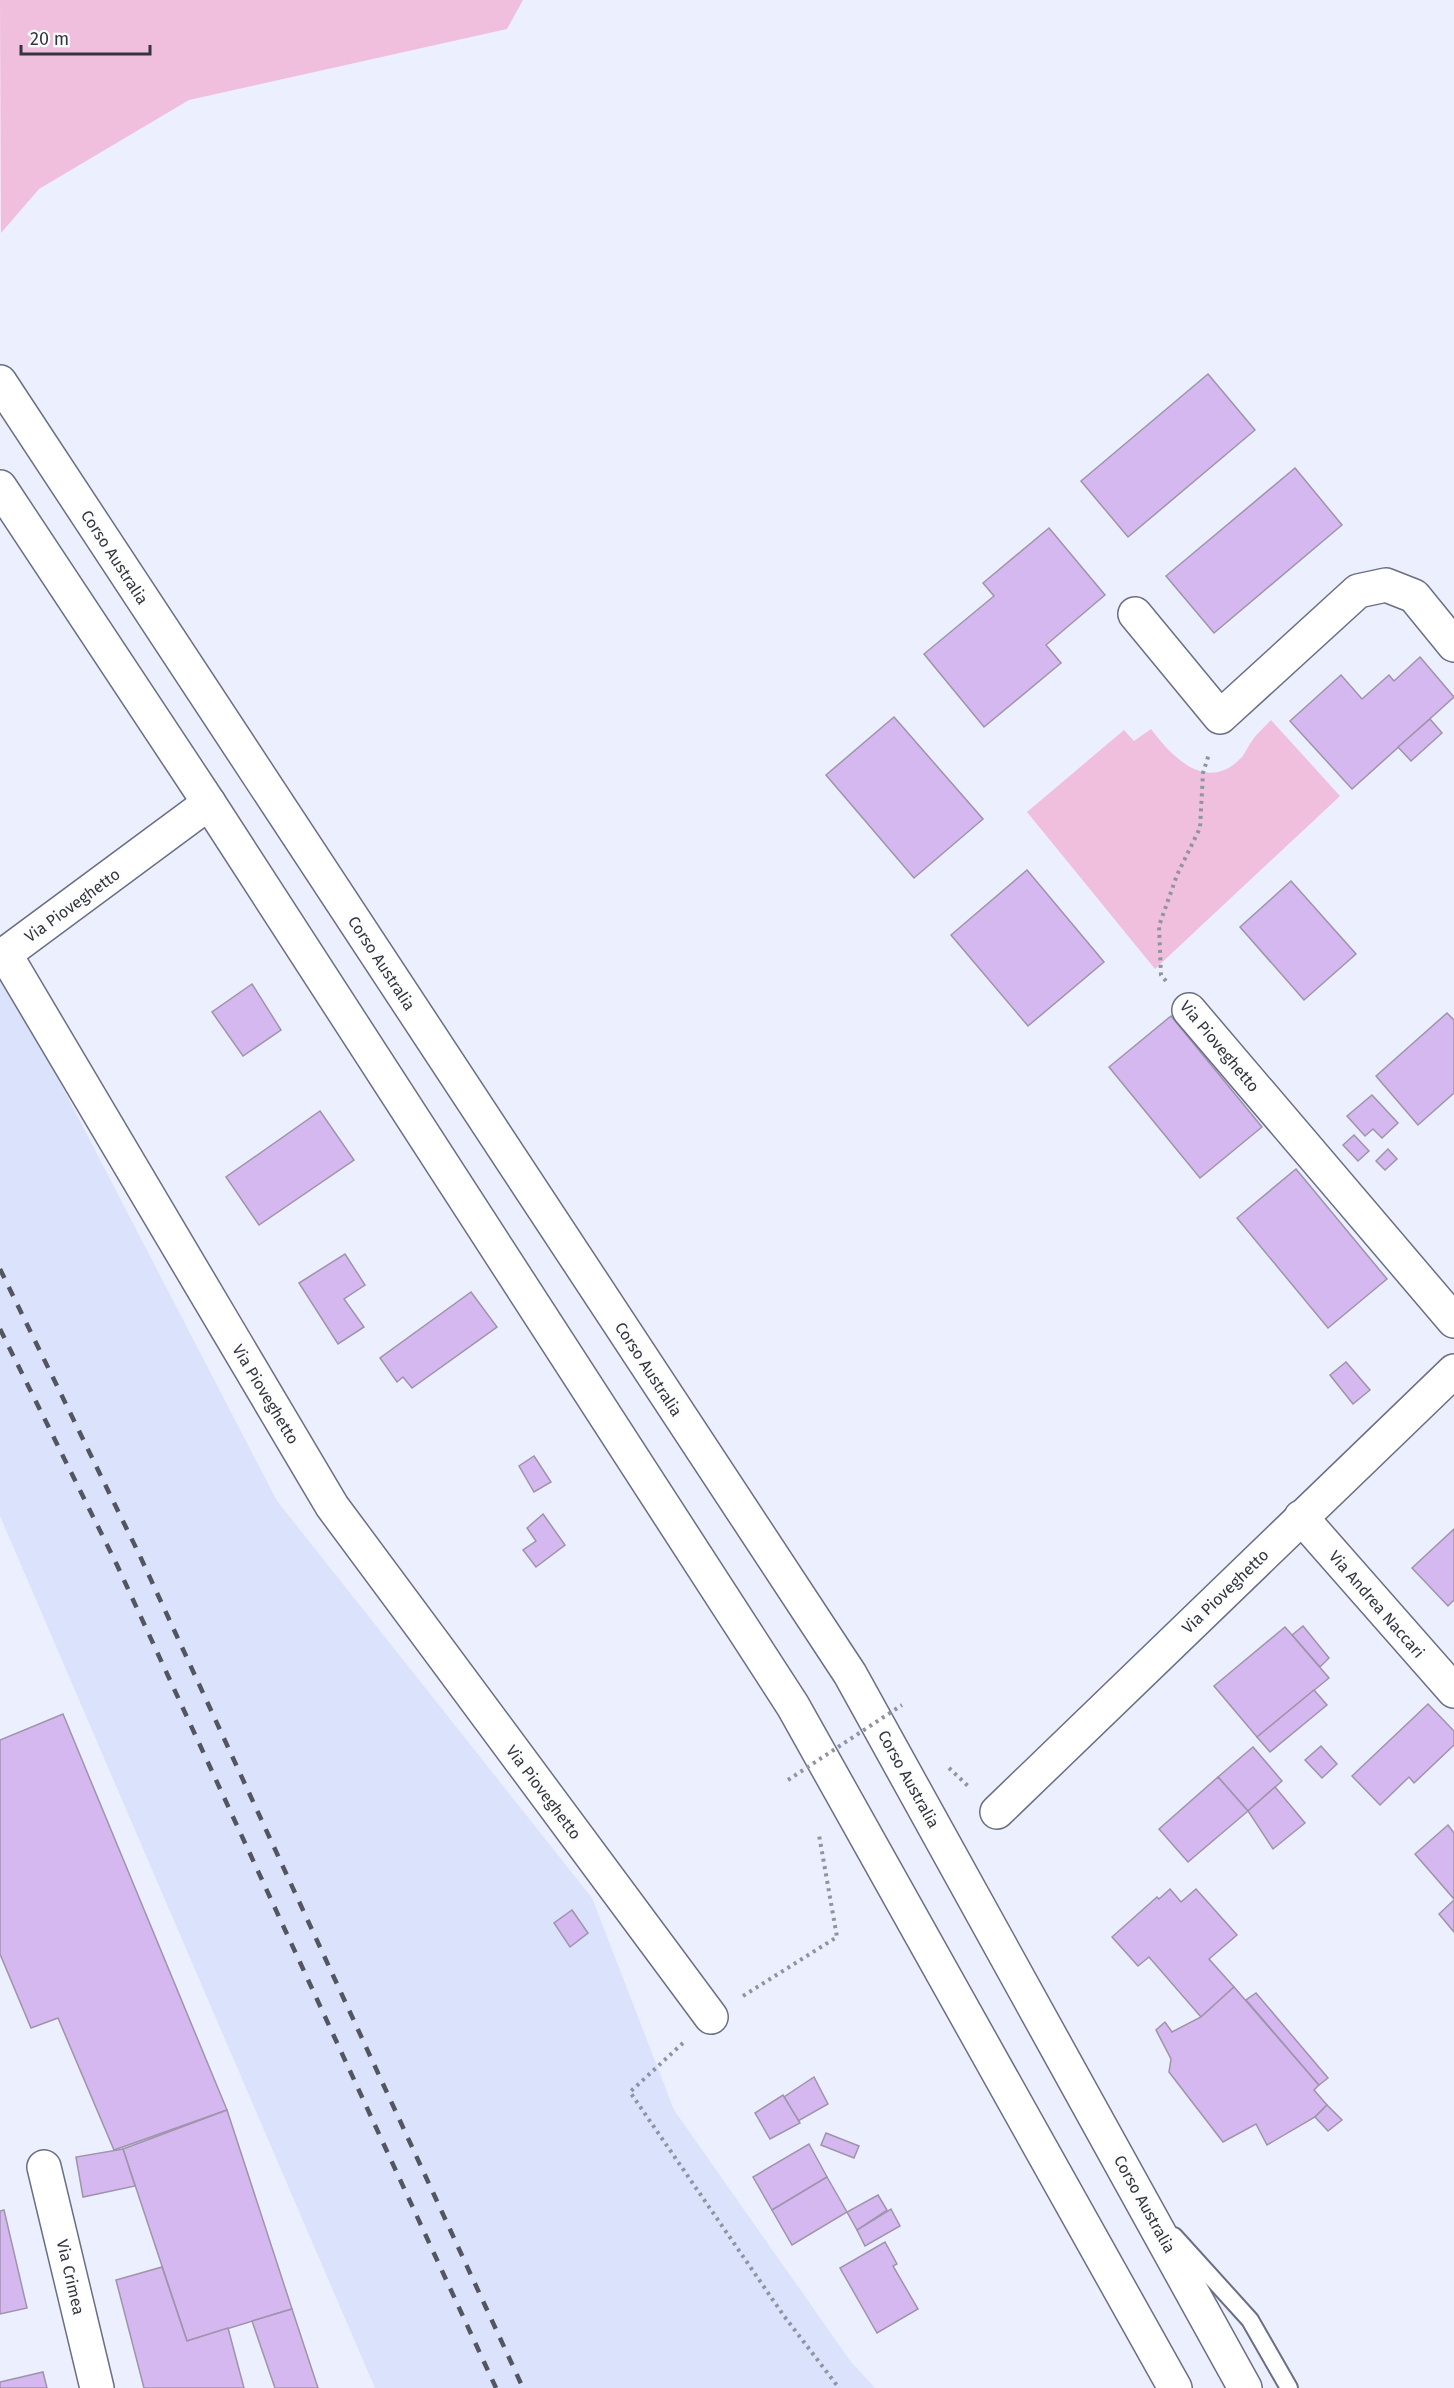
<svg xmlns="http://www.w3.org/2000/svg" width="1454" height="2388" font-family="'Fira Sans',sans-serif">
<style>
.built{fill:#dbe2fc}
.green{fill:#f1bfde}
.building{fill:#d4b8ef;stroke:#9f94ab;stroke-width:1.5}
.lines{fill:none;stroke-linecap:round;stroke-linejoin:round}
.service-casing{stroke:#6a6f85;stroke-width:20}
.minor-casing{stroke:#6a6f85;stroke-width:36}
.trunk-casing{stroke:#6a6f85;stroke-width:36}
.path{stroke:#9094a0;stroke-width:4;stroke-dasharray:3 4.5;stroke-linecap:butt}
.service{stroke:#fff;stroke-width:16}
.minor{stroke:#fff;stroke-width:33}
.trunk{stroke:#fff;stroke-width:33}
.rail{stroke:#535661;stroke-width:4.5;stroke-dasharray:10 10;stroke-linecap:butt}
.path-bridge{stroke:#9094a0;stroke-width:4;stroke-dasharray:3 4.5;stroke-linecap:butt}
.labels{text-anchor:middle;stroke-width:6;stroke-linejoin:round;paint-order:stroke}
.street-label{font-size:16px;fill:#333640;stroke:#fcfdfc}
</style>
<rect width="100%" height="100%" fill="#ebeffe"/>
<path class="built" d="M0,967L277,1501L592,1898L674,2110L851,2362L875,2388H375L0,1516Z"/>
<g class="green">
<path d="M0,0H523L507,29L189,100L39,189L1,233Z"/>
<path d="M1271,720L1340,796L1155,969L1027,812L1124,730L1134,741L1151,729C1173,758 1207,794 1242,757C1246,752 1248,746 1252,741C1257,733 1265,727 1271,720Z"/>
</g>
<g class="building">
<path d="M1208,374L1255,430L1128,537L1081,481Z"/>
<path d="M1295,468L1342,525L1214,633L1166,576Z"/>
<path d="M1049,528L1105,595L1046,645L1061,663L984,727L924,654L994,596L983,583Z"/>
<path d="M1420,657L1454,697L1352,789L1290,721L1341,675L1362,699L1389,675L1394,681Z"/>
<path d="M894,717L983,819L914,878L826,775Z"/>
<path d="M1430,719L1442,733L1411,761L1398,747Z"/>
<path d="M1027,870L1104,962L1028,1026L951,935Z"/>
<path d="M1291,881L1356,954L1304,1000L1240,927Z"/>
<path d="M252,984L281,1030L243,1056L212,1012Z"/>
<path d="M1447,1013L1454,1020V1093L1418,1125L1376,1076Z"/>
<path d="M1171,1016L1262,1127L1200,1178L1109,1067Z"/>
<path d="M1372,1095L1398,1123L1382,1138L1373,1129L1365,1136L1347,1116Z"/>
<path d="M320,1111L354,1160L259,1225L226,1177Z"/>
<path d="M1354,1135L1369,1151L1358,1161L1343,1145Z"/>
<path d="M1388,1149L1397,1159L1385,1170L1376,1161Z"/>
<path d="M1296,1169L1387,1279L1328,1328L1237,1218Z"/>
<path d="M345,1254L365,1285L344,1299L364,1327L338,1344L299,1283Z"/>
<path d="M471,1292L497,1327L412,1388L403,1377L397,1382L380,1358Z"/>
<path d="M1346,1362L1370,1390L1353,1404L1330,1375Z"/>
<path d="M534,1456L551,1482L534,1492L519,1466Z"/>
<path d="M543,1514L565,1545L536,1567L523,1550L536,1541L527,1528Z"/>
<path d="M1454,1529V1600L1448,1606L1412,1568Z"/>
<path d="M1303,1626L1329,1658L1320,1667L1292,1635Z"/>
<path d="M1285,1627L1329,1678L1257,1737L1214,1686Z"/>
<path d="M1314,1690L1327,1705L1270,1752L1257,1737Z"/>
<path d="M1428,1704L1454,1731V1745L1414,1783L1409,1777L1380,1805L1352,1776Z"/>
<path d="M63,1714L227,2110L114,2150L58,2018L31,2028L0,1954V1740Z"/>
<path d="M1321,1746L1337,1764L1322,1778L1305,1760Z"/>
<path d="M1253,1747L1282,1781L1248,1811L1218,1777Z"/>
<path d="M1218,1777L1248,1811L1188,1862L1159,1829Z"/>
<path d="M1275,1787L1305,1823L1273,1849L1248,1811Z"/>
<path d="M1448,1825L1454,1833V1899L1415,1854Z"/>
<path d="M1170,1889L1181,1902L1196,1889L1237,1935L1209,1959L1234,1987L1201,2017L1149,1957L1138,1966L1112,1937L1157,1897L1159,1899Z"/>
<path d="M1454,1900V1932L1439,1914Z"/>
<path d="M572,1910L588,1933L570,1947L554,1923Z"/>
<path d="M1234,1987L1319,2085L1314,2090L1327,2105L1315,2117L1267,2145L1256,2124L1223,2142L1169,2072L1171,2059L1156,2030L1165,2022L1172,2032L1201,2017Z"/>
<path d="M1256,1993L1328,2078L1319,2085L1246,2000Z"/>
<path d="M814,2077L828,2104L798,2121L784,2097Z"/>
<path d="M783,2095L800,2123L770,2139L755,2113Z"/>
<path d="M1327,2105L1342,2120L1328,2131L1315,2117Z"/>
<path d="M227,2110L292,2309L187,2341L123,2149Z"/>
<path d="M826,2133L859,2146L854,2158L821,2145Z"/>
<path d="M809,2144L827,2177L772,2210L753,2177Z"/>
<path d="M123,2149L135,2186L83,2197L76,2157Z"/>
<path d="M827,2177L847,2212L792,2245L772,2210Z"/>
<path d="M878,2195L887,2210L857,2230L847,2212Z"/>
<path d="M891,2209L900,2226L865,2246L857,2230Z"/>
<path d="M4,2210L27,2308L0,2314V2211Z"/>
<path d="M885,2242L897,2264L893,2266L918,2309L877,2333L840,2268Z"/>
<path d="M162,2267L187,2341L228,2328L244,2388H144L116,2280Z"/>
<path d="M292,2309L318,2388H275L252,2321Z"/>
<path d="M43,2372L47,2388H0V2382Z"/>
</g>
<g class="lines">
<g class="service-casing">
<path id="service" d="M1174,2236L1250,2320L1289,2388"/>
</g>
<g class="minor-casing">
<g id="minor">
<path d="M1135,614L1220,717L1358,591L1386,585L1414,596L1454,645"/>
<path d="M209,803L5,954L332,1506L711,2017"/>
<path d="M1189,1010L1454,1321"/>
<path d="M1301,1517L1454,1691"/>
<path d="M997,1812L1454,1371"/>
<path d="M44,2167L97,2388"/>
</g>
</g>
<g class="trunk-casing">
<g id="trunk">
<path d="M0,382L850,1674L1245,2388"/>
<path d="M0,487L209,803L793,1706L1175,2388"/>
</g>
</g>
<g class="path">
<path d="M1166,981L1161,975L1159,926L1177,875L1200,828L1203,773L1209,754"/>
<path d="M949,1768L968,1786"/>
<path d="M743,1996L837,1937L819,1835"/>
<path d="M683,2043L630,2092L784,2316L839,2388"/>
</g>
<use href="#service" class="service"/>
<use href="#minor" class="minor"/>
<use href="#trunk" class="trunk"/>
<g class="rail">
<path d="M0,1269L140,1556L523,2388"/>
<path d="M0,1329L117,1565L496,2388"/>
</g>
<path class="path-bridge" d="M788,1780L902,1705"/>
</g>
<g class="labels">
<g class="street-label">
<text transform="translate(115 557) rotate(57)" y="6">Corso Australia</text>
<text transform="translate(72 905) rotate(-36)" y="6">Via Pioveghetto</text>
<text transform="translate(382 963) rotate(57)" y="6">Corso Australia</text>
<text transform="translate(1220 1046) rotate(50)" y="6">Via Pioveghetto</text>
<text transform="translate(649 1369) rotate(57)" y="6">Corso Australia</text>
<text transform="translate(266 1394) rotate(59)" y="6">Via Pioveghetto</text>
<text transform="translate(1225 1591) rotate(-44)" y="6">Via Pioveghetto</text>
<text transform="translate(1377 1604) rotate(49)" y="6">Via Andrea Naccari</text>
<text transform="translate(909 1779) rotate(61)" y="6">Corso Australia</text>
<text transform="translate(544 1792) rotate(53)" y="6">Via Pioveghetto</text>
<text transform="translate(1145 2204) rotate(61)" y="6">Corso Australia</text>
<text transform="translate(71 2277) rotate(77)" y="6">Via Crimea</text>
</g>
</g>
<path d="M21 45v9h129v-9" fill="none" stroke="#333640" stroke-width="3"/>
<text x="30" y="45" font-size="18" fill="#333640" stroke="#fcfdfc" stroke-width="4.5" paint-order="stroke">20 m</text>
</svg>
